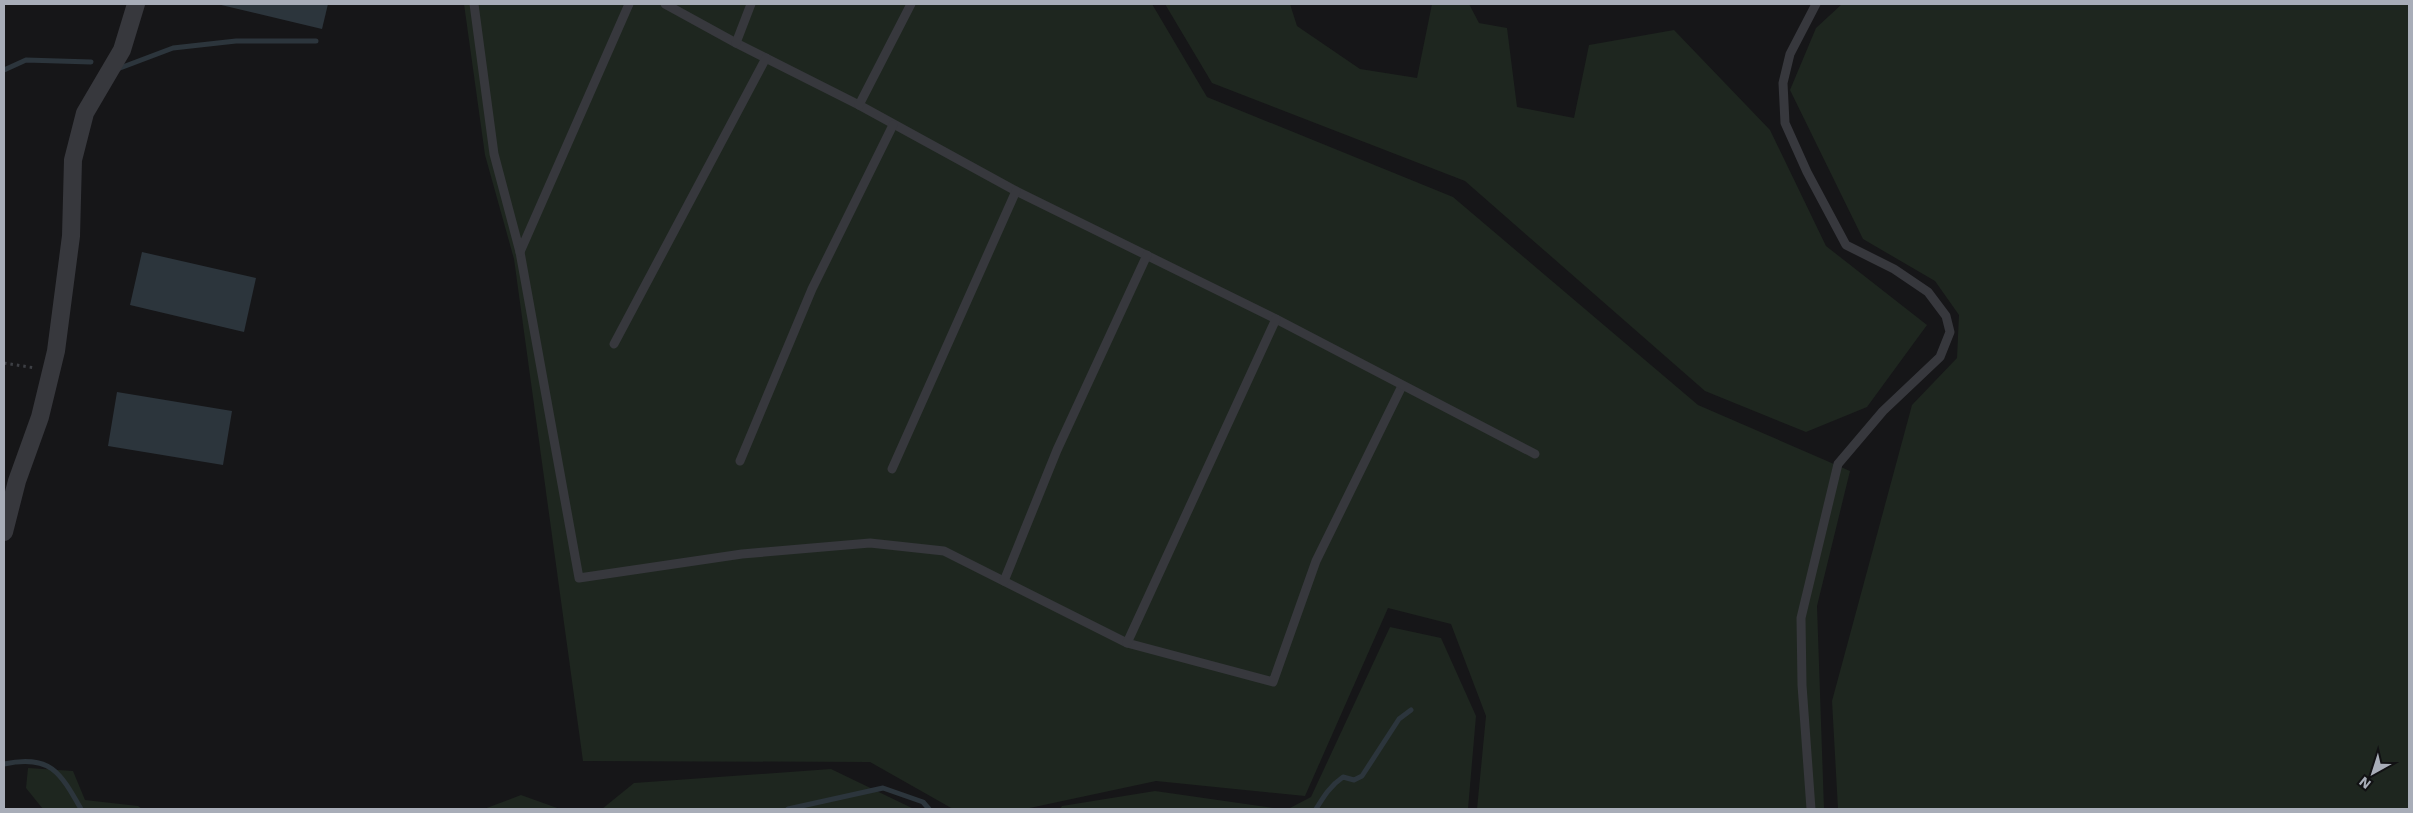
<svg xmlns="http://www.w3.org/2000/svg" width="2413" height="813" font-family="'Work Sans',sans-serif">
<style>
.green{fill:#1e261f}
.water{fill:#2c353c}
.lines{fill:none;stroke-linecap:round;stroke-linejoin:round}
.stream{stroke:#2c353c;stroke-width:5}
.path{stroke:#3d3f44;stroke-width:3;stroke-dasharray:2.5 4;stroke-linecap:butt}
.service{stroke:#37383d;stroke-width:9}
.minor{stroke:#37383d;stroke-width:18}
</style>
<rect width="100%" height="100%" fill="#161618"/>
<g class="green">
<path d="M464,4H1152L1207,97L1453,197L1698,405L1850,471L1817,606L1824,809H1477L1486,716L1451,624L1388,608L1305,796L1156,781L1025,809H953L870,762L583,761L514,259L485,155Z"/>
<path d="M1165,4H1290L1297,26L1360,69L1417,78L1432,4H1469L1479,23L1507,28L1517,107L1574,118L1589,45L1674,30L1770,130L1826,246L1927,325L1867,407L1806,432L1705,391L1465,181L1212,83Z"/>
<path d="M1842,4H2409V809H1838L1832,701L1912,405L1957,358L1959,315L1935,281L1863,239L1790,90L1816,28Z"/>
<path d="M1390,627L1441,638L1476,716L1468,809H1288L1311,797Z"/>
<path d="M28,768L73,771L85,800L138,806L142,809H43L26,788Z"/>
<path d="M831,769L914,809H602L634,783Z"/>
<path d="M1155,791L1280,809H1060L1062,806Z"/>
<path d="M521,795L560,809H484Z"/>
</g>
<g class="water">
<path d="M217,4H328L322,29Z"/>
<path d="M142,252L256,278L244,332L130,305Z"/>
<path d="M117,392L232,411L223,465L108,446Z"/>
</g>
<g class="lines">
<g class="stream">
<path d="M120,68L173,48L236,41H316"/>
<path d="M4,70L26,60L91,62"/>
<path d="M4,764C50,754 60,772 81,809"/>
<path d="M788,809L883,788L923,802L929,809"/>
<path d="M1316,809C1324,796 1330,786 1343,777L1354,780L1362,776L1399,719L1411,710"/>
</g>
<path class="path" d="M4,363L35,368"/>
<g class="service">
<path d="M474,4L494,154L520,252L579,578L742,554L870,543L944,551L1127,643L1273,682L1316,561L1402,386"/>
<path d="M665,4L736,43L859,105L1016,191L1276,319L1535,454"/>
<path d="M736,43L751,4"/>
<path d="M859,105L911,4"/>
<path d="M520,252L629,4"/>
<path d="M614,344L766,58"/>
<path d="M740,461L812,289L893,125"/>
<path d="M892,469L1016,191"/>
<path d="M1004,581L1057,450L1147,255"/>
<path d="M1127,643L1276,319"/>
<path d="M1811,809L1802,685L1801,618L1838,464L1883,411L1940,357L1950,332L1946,316L1928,292L1894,269L1846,245L1807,172L1785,123L1783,83L1790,54L1816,4"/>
</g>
<path class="minor" d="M4,532L17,481L40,417L56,351L71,236L73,160L85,113L122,50L136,4"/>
</g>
<rect width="2413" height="813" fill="none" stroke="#a8adb8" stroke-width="10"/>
<g transform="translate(2373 773) rotate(219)" stroke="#111113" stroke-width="4" paint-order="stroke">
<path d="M0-4L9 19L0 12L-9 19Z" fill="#a8adb8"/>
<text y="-8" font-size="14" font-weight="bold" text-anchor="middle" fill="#a8adb8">N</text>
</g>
</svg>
